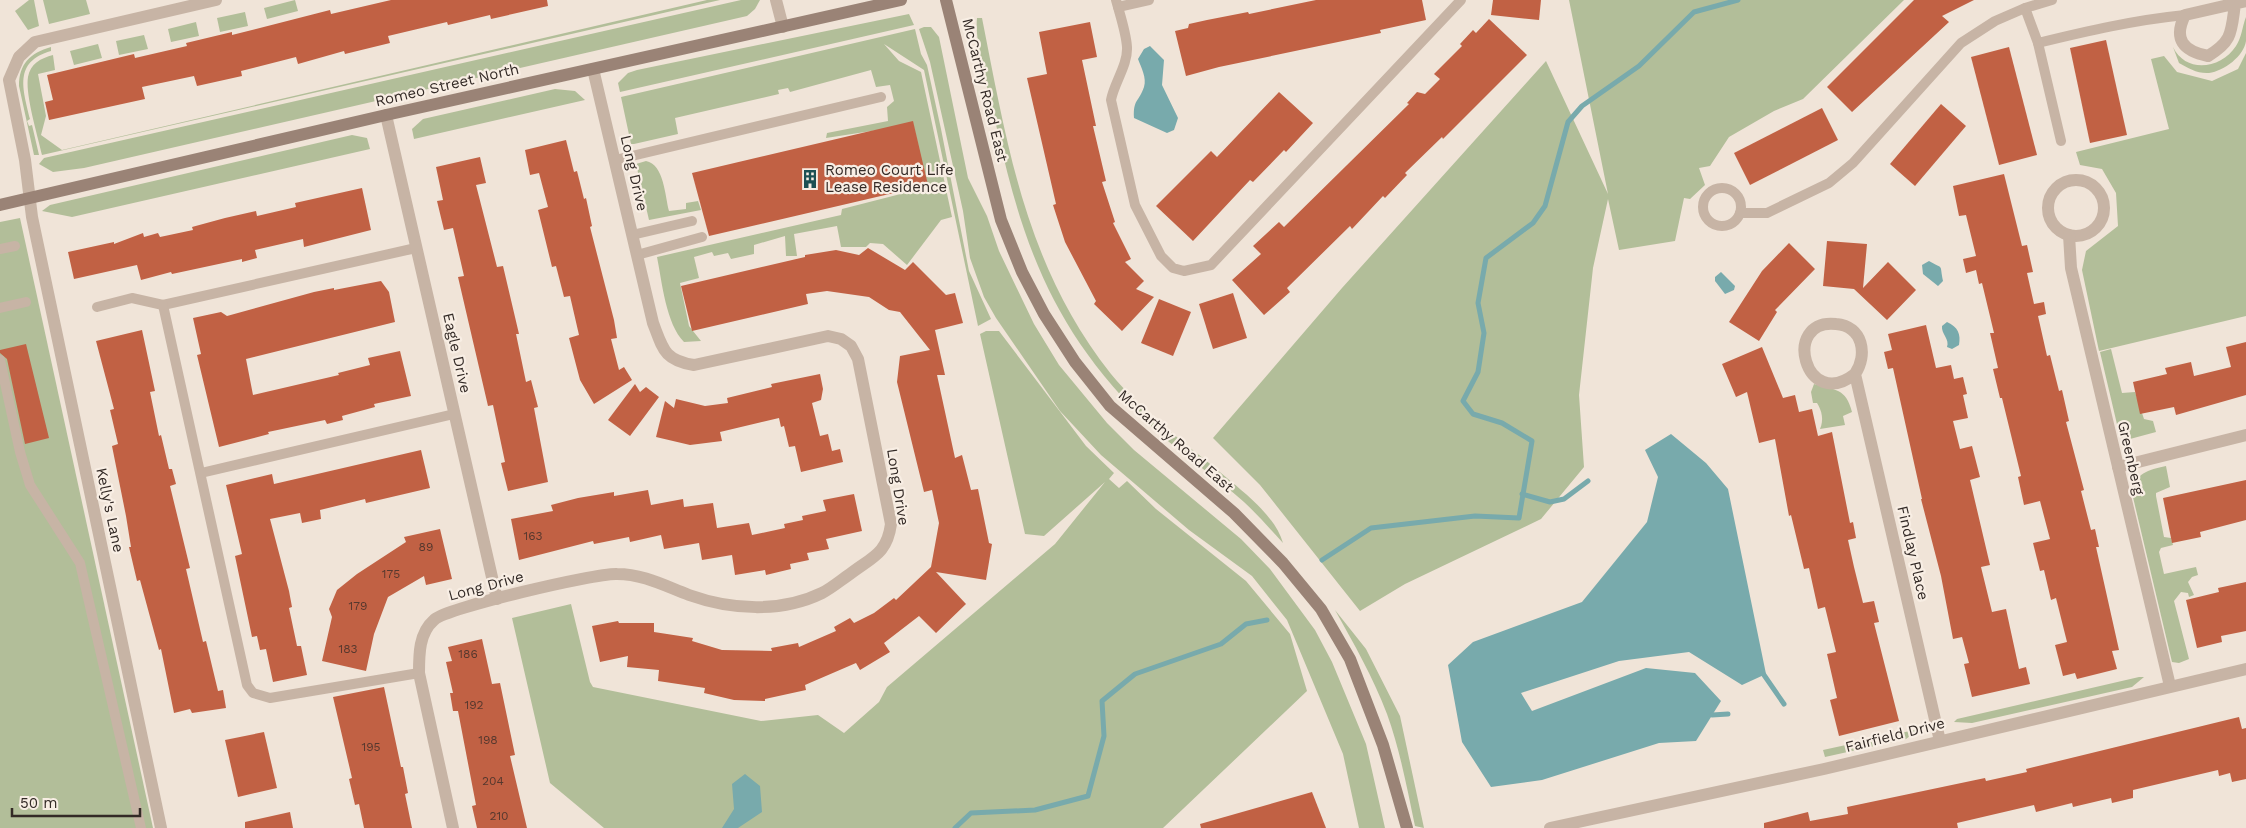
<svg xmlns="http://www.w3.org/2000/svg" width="2246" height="828" font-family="'Work Sans',sans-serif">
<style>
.green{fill:#b2be99}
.water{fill:#78aaac}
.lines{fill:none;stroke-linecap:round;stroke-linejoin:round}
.stream{stroke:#78aaac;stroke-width:5}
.building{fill:#c16144}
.lane{stroke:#c7b4a5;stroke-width:10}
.street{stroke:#c7b4a5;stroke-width:12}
.secondary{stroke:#9a8376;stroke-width:12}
.labels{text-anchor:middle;stroke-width:4.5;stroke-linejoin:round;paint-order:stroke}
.number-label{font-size:12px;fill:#56382e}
.street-label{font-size:15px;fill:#332a26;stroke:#f8eee4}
.poi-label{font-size:15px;fill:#332a26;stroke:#f8eee4;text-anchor:start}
</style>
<rect width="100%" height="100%" fill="#f0e4d8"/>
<g class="green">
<path d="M29,0H34L39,26L28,30L15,11Z"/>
<path d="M43,0H86L90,14L49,24Z"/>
<path d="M295,0L298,11L267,19L264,8Z"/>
<path d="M707,0H720L42,155C38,136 25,95 28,77C30,64 41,58 53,55L55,70L38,74L46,116L41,135L62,150Z"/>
<path d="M741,0H760L755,9L747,16L84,168L53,172L39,164L44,158Z"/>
<path d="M1569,0H1904L1803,99L1774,111L1729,137L1710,166L1699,168L1705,185L1690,199L1684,198L1675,241L1619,250L1608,199L1593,268L1579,395L1584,467L1541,519L1405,584L1360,611L1260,485L1213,438L1342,288L1546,61L1608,194Z"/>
<path d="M245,12L248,26L220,32L217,18Z"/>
<path d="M909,14L914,25L620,92L618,83L628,73L637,70Z"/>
<path d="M2246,17C2246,25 2246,33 2246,41C2244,56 2224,71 2209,73C2198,74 2188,68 2179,63L2173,47C2186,74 2221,69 2236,46C2242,37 2242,27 2246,17Z"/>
<path d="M977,18H982C1008,149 1026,266 1111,374C1142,412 1183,441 1221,473C1242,491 1275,515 1283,543C1270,529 1258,515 1244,502C1215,476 1182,455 1153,428C1060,340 1025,256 998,133C992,104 974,45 977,18Z"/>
<path d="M196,22L199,36L171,42L168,29Z"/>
<path d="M924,27H931L939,37L968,178L987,216L999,251L1034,324L1059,365L1107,423L1134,450L1241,539L1270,569L1315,630L1332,662L1366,744L1385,828H1359L1343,754L1287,620L1252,576L1189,530L1101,455L1060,411L996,318L984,297L970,258L963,211L930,62L919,29Z"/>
<path d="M915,29L921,54L927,65L941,129L969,271L991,319L978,326L924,70L884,44L899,61L921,72L952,217L941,220L907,265L883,244L870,243L866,247H841L837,226L794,234L797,256H786L785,236L754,245V254L731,259L728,253L714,256L712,252L694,257L699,278L680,283L689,326L701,341L684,342C666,324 662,282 657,257L841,215L842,209L924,188L904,126L826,138L827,133L888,121L887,107L894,101L890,85L876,87L871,70L790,92L788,88L778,90L779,94L675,118L678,134L634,144H631L621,97Z"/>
<path d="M144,35L148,49L119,55L116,41Z"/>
<path d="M98,44L102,58L74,65L70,51Z"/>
<path d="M51,47V51C13,62 23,89 30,119L27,121L29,126L32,125L39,155H34L19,86C19,64 30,53 51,47Z"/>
<path d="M2246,53V316L2099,351L2082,270L2086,251L2118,226L2116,193L2102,169L2080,165L2076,152L2169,129L2151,59L2164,56L2177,72L2212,81L2238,69Z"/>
<path d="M555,89L575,91L585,100L414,139L412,129L423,119Z"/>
<path d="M352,135L367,138L370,149L72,217L42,211L50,205Z"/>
<path d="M646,161C664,164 665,196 669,211L686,209V203L698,201L701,210L649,220L636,164Z"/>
<path d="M20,218L153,828H0V222Z"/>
<path d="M986,331H999L1086,446L1114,473L1109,479L1119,488L1127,481L1156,509L1246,581L1290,634L1307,691L1163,828H604L550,783L512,618L571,604L590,682L593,687L761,721L818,715L844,733L879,702L887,687L1055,544L1105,482L1044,536L1025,534L980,334Z"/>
<path d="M2111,349L2122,393L2135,392L2144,419L2153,421L2156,432L2130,439L2120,437L2100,352Z"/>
<path d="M1814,384C1835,390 1846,388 1852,412L1843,416L1845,425L1820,429C1824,420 1822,411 1817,403H1813L1811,392Z"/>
<path d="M2166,466L2170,487L2156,493V496L2164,537L2171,538L2173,545L2161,548L2159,552L2164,574L2196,567L2198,575L2192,577L2188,582L2194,595L2189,597L2188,593L2181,592L2174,601L2189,659L2179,663L2172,662L2132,493C2135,473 2148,470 2166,466Z"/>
<path d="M1335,610L1366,649L1400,716L1424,828L1415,826C1407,788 1400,750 1387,714C1373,677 1354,644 1335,610Z"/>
<path d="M2139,677H2144L2132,687L1972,723L1954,722L1957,719Z"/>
<path d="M1919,729L1906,739L1825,757L1823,750Z"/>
</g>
<g class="water">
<path d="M1150,46L1164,60L1162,85L1178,118L1174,130L1167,133L1134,118C1133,99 1139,102 1144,87C1147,78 1141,67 1138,59L1144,49Z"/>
<path d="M1929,261C1945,270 1939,263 1943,281L1938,286L1923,274L1922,265Z"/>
<path d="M1721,272L1735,286L1734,290L1725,294L1715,281V277Z"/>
<path d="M1947,322C1958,327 1961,334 1959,345L1952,349L1947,347C1950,339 1941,334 1942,326Z"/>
<path d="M1671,434L1706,463L1728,489L1766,674L1742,685L1689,652L1619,661L1521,693L1532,711L1646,668L1695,673L1721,701L1696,741L1659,743L1542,780L1491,787L1462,742L1448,665L1473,642L1582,602L1647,522L1658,477L1645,450Z"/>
<path d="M745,774L760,786L762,812L738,828H722L734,809L732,784Z"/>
</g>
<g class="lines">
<g class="stream">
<path d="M1522,494L1550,502L1564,499L1588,481"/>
<path d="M1322,560L1371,528L1475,516L1519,518L1532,441L1502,423L1473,414L1463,401L1478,372L1484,333L1478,303L1486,258L1533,223L1545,206L1568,122L1582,106L1639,66L1694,12L1738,0"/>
<path d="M1764,675L1784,704"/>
<path d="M1712,715L1728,714"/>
<path d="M955,828L971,813L1035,810L1088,796L1104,736L1102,701L1135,674L1221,644L1246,624L1267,620"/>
</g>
</g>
<g class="building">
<path d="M391,0H547L548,6L491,19L490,15L448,25L447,22L388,36L390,43L345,54L344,51L298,64L296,57L241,71L242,76L197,86L194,76L142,87L145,99L49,120L45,102L53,100L47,75L134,54L135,58L187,46L186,43L232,32V35L330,10L331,14Z"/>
<path d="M1316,0H1422L1426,20L1380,30L1381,33L1219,67L1186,76L1175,31L1188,28L1189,24L1207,20L1248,12L1249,14Z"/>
<path d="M1493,0H1541L1539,20L1491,15Z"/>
<path d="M1914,0H1974L1942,16L1949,22L1852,112L1827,87Z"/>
<path d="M1489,19L1527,55L1443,139L1442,137L1405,173L1407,175L1385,198L1383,196L1352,229L1350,226L1287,288L1290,292L1264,315L1232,280L1261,254L1253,246L1279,222L1284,227L1409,104L1407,103L1417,92L1425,94L1440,79L1434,74L1462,46L1460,44L1473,30L1476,33Z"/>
<path d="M1090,22L1097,57L1082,60L1096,126H1093L1106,181L1102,182L1115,222L1113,223L1131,259L1125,262L1144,281L1136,289L1154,297L1122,331L1094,304L1096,301L1065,242L1053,205L1056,204L1027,78L1047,74L1039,32Z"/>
<path d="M2106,40L2127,135L2090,143L2070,48Z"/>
<path d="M2009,47L2037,155L1999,165L1971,57Z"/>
<path d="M1279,92L1313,123L1286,152L1284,150L1253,182L1250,180L1193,241L1156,206L1211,151L1217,157Z"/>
<path d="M1941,104L1966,126L1915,186L1890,164Z"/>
<path d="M1822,108L1838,140L1750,185L1734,153Z"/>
<path d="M913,121L928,185L709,236L692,173Z"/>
<path d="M566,140L574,172L577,171L584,199L586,198L592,226L590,227L614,320L617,338L611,339L619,370L624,367L632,380L594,404L580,380L569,338L579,335L570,296L564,297L556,266L552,267L538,210L548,207L539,173L530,175L525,150Z"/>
<path d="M480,157L486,183L476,185L497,267L503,266L519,334H516L526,382L531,380L538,407L534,408L548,482L508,491L501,463L505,462L493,405L488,406L458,277L464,276L453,228L444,230L437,201L443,200L436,167Z"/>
<path d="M2004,174L2022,246L2027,245L2033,272L2027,273L2034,304L2044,302L2046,314L2038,316L2047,356L2050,355L2059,391L2062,390L2069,421L2066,422L2084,490L2081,491L2091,530L2095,529L2099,547H2096L2119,650L2112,651L2117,669L2077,679L2075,673L2063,676L2055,645L2067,642L2056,598L2051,600L2044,570L2040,571L2033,543L2050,539L2040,501L2024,505L2018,477L2021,476L2002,398H2000L1993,369L1998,368L1990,333H1994L1982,283L1979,284L1976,270L1966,273L1963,259L1976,256L1966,215L1959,216L1953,186Z"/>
<path d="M362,188L371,230L304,247L303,239L255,250L257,258L242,262V259L172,274L171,272L141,280L137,265L74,279L68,252L114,242V244L143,233L144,237L158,233L160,237L193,230L192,227L225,218L256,211L257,216L296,207L295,203Z"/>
<path d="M1827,241L1867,244L1863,288L1888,262L1916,290L1887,320L1854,289L1823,286Z"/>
<path d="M1789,243L1815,269L1775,310L1777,312L1759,341L1729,322L1762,271Z"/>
<path d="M868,248L905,270L913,262L946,295L955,293L963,323L935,330L945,375H937L955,458L962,455L971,490L978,489L989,543L992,544L986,580L936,572L966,604L936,633L919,616L884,643L890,652L860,670L856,663L805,685L806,690L765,699V701L734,700L704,693L705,688L658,681L659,670L627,667L628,656L600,662L592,626L618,621L619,623H654V632L693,638L692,641L722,650L772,651L771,648L798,643L799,647L836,631L834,627L850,618L854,623L874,613L894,598L896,600L931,567L939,523L932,490L924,492L897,382L900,356L930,350L900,312L889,310L869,297L827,291L806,294L808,304L692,331L681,286L805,257V255L836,250L859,255Z"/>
<path d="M381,281L389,292L395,322L246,359L253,395L339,375L338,373L370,365L368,358L400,351L411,396L374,404L375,407L342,416L343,420L327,424L325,420L268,432L269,434L219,447L197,355L201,354L193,318L221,312L227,316L314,292L334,288V290Z"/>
<path d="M1233,293L1247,338L1213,349L1199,304Z"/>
<path d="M1159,299L1191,312L1173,356L1141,343Z"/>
<path d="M1926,325L1936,368L1951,365L1954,379L1963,377L1967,394L1963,395L1968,418L1953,421L1960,449L1972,446L1980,477L1970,480L1990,565L1981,567L1992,612L2006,609L2019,669L2026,667L2030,684L1972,697L1964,664L1969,663L1962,637L1953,639L1941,576L1921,499H1922L1893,368L1888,369L1884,352L1892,350L1888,334Z"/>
<path d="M142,330L155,391L150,392L159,436L161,435L169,469H172L176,484L170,486L190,568L186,569L203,642L206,641L218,691L223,690L226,708L192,713L190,709L174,713L161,649L159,650L140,580L137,581L129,547H131L126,516L112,446L118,444L110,410L114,409L96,341Z"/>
<path d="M2246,342V395L2176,415L2174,407L2140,414L2133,382L2167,374L2165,368L2191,362L2194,376L2231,367L2226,347Z"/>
<path d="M26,344L49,438L25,444L7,359L0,353V350Z"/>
<path d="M1762,347L1783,398L1795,395L1799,412L1812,409L1818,436L1832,432L1850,523L1853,522L1856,538L1848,540L1854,567L1863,603L1874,601L1879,622L1874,623L1899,721L1839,736L1830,700L1837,698L1827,654L1836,652L1825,607L1818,609L1809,568L1804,569L1791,515L1789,516L1775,439L1759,443L1747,392L1736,397L1722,364Z"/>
<path d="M820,374L823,389L821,400L812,403L820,436L828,434L832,451L840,449L843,462L801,472L795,446L789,447L784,426L781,427L779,418L720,432L722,441L690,445L656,437L665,401L674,408L676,399L705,406L728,403L727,398L772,387L771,384Z"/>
<path d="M635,384L640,392L646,387L659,397L630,436L608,420Z"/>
<path d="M421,450L430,488L366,503L365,499L320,510L321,519L302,523L300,513L270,519L289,591L292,607L289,608L297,646H301L307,675L273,682L266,649L260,650L257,636L252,637L235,556L242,554L226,485L272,474L274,484Z"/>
<path d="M2246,480V520L2200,532L2201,537L2172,543L2163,498Z"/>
<path d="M648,490L651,505L683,499L684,507L713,503L717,528L749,523L752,535L785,528L784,524L803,520L802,516L826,511L823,500L854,494L862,531L826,539L829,549L807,553L809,560L790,564L791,569L766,575L765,570L735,575L732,555L702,560L699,543L664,549L661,535L630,542L629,537L594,544L593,541L519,560L511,519L553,511L551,505L578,498L614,492V496Z"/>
<path d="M440,529L452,579L426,585L424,576L388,597L374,634L366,671L322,661L332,617L329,609L337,590L357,574L406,542L404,537Z"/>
<path d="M2246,582V631L2221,636L2222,642L2197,648L2186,600L2219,592L2218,588Z"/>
<path d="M482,639L492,684L500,683L515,755L510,756L527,828H477L472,806L476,805L458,711H453L450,693H453L446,662L452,661L448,647Z"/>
<path d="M384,687L401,767H403L408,793L405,794L412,828H364L359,804L355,805L349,779L352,778L333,697Z"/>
<path d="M2239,717L2242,729L2246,728V779L2232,782L2230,773L2219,776L2218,770L2133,790V798L2112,803L2111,798L2073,807L2072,803L2036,812L2034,805L1957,823L1958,828H1764V823L1808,812L1810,821L1848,814L1847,807L1985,778L1986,781L2027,772L2026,769Z"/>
<path d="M264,732L277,788L238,797L225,740Z"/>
<path d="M1312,792L1326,828H1201L1200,824Z"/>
<path d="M290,812L293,828H245V822Z"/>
</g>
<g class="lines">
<g class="lane">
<path d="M1116,0C1120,15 1126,32 1127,47C1128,65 1114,83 1111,100L1135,205L1161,256L1173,268L1184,271L1211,265L1461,0"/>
<path d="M1118,7L1149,0"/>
<path d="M2025,8L2052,0"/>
<path d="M2038,43L2061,141"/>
<path d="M615,160L881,97"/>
<circle cx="1722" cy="207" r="19"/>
<path d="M1740,213H1767L1829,183L1853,163L1961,43L1995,21L2025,8L2038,43C2087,31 2135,20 2185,15"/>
<path d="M632,235L692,221"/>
<path d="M416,248L163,305L247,685L253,693L270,698L419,673"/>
<path d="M0,249L15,246"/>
<path d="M637,255L702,237"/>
<path d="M97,307L132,298L163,305"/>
<path d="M0,308L26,302"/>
<path d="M0,360L20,452L30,485L80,563L141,828"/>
<path d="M201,473L454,414"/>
</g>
<g class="street">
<path d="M776,0L783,27"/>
<path d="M2235,4C2231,32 2233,41 2208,56C2183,51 2173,39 2185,15L2246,1"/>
<path d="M386,115L497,599"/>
<circle cx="2076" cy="208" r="28"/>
<path d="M2069,235L2071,268L2170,686"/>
<path d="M1855,374C1805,413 1781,318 1836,324C1863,326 1868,355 1855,374L1940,741"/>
<path d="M2118,467L2246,435"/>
<path d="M161,828L32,217L25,160L9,80L19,57L35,42L216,0"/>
<path d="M453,828L419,673C419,654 419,633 434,620C446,608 595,573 617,574C643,574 665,586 689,595C731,610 781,613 822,593C832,588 841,580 850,574C872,557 887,554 891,524L858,359L851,346L841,339L828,336L694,365C664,360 663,349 653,323L593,69"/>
<path d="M1550,828L1824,769L2246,669"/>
</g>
<g class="secondary">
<path d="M946,0L1001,220L1022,272L1044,314L1075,362L1110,406L1234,513L1283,563L1321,609L1350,659L1383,745L1407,828"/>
<path d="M0,205L386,115L901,0"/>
</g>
</g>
<defs>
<g id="building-bare" transform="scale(1.5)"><path d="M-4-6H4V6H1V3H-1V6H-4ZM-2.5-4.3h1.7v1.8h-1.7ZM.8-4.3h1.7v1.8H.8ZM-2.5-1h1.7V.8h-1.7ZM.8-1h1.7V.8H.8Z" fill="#1d5053" stroke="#f8eee4" stroke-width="2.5" paint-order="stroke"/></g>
</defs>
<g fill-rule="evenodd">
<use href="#building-bare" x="810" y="179"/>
</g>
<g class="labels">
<g class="number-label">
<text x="533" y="540">163</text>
<text x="426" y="551">89</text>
<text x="391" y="578">175</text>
<text x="358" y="610">179</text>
<text x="348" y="653">183</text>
<text x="468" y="658">186</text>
<text x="474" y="709">192</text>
<text x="488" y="744">198</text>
<text x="371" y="751">195</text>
<text x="493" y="785">204</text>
<text x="499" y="820">210</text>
</g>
<g class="street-label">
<text transform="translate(447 85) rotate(-13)" y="5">Romeo Street North</text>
<text transform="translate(985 90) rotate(76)" y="5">McCarthy Road East</text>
<text transform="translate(634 173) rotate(77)" y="5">Long Drive</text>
<text transform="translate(457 353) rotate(77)" y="5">Eagle Drive</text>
<text transform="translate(1176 441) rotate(41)" y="5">McCarthy Road East</text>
<text transform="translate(2131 458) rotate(77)" y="5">Greenberg</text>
<text transform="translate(898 487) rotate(81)" y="5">Long Drive</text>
<text transform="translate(110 510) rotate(78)" y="5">Kelly's Lane</text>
<text transform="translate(1913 553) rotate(77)" y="5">Findlay Place</text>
<text transform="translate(486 586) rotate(-15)" y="5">Long Drive</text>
<text transform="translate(1895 735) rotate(-14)" y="5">Fairfield Drive</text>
</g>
<g class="poi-label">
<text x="825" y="175">Romeo Court Life<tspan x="825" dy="17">Lease Residence</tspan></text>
</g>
</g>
<path d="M12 808v8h128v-8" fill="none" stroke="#332a26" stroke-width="2.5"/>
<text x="20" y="808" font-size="15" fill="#332a26" stroke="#f8eee4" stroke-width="4" paint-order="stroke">50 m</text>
</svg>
